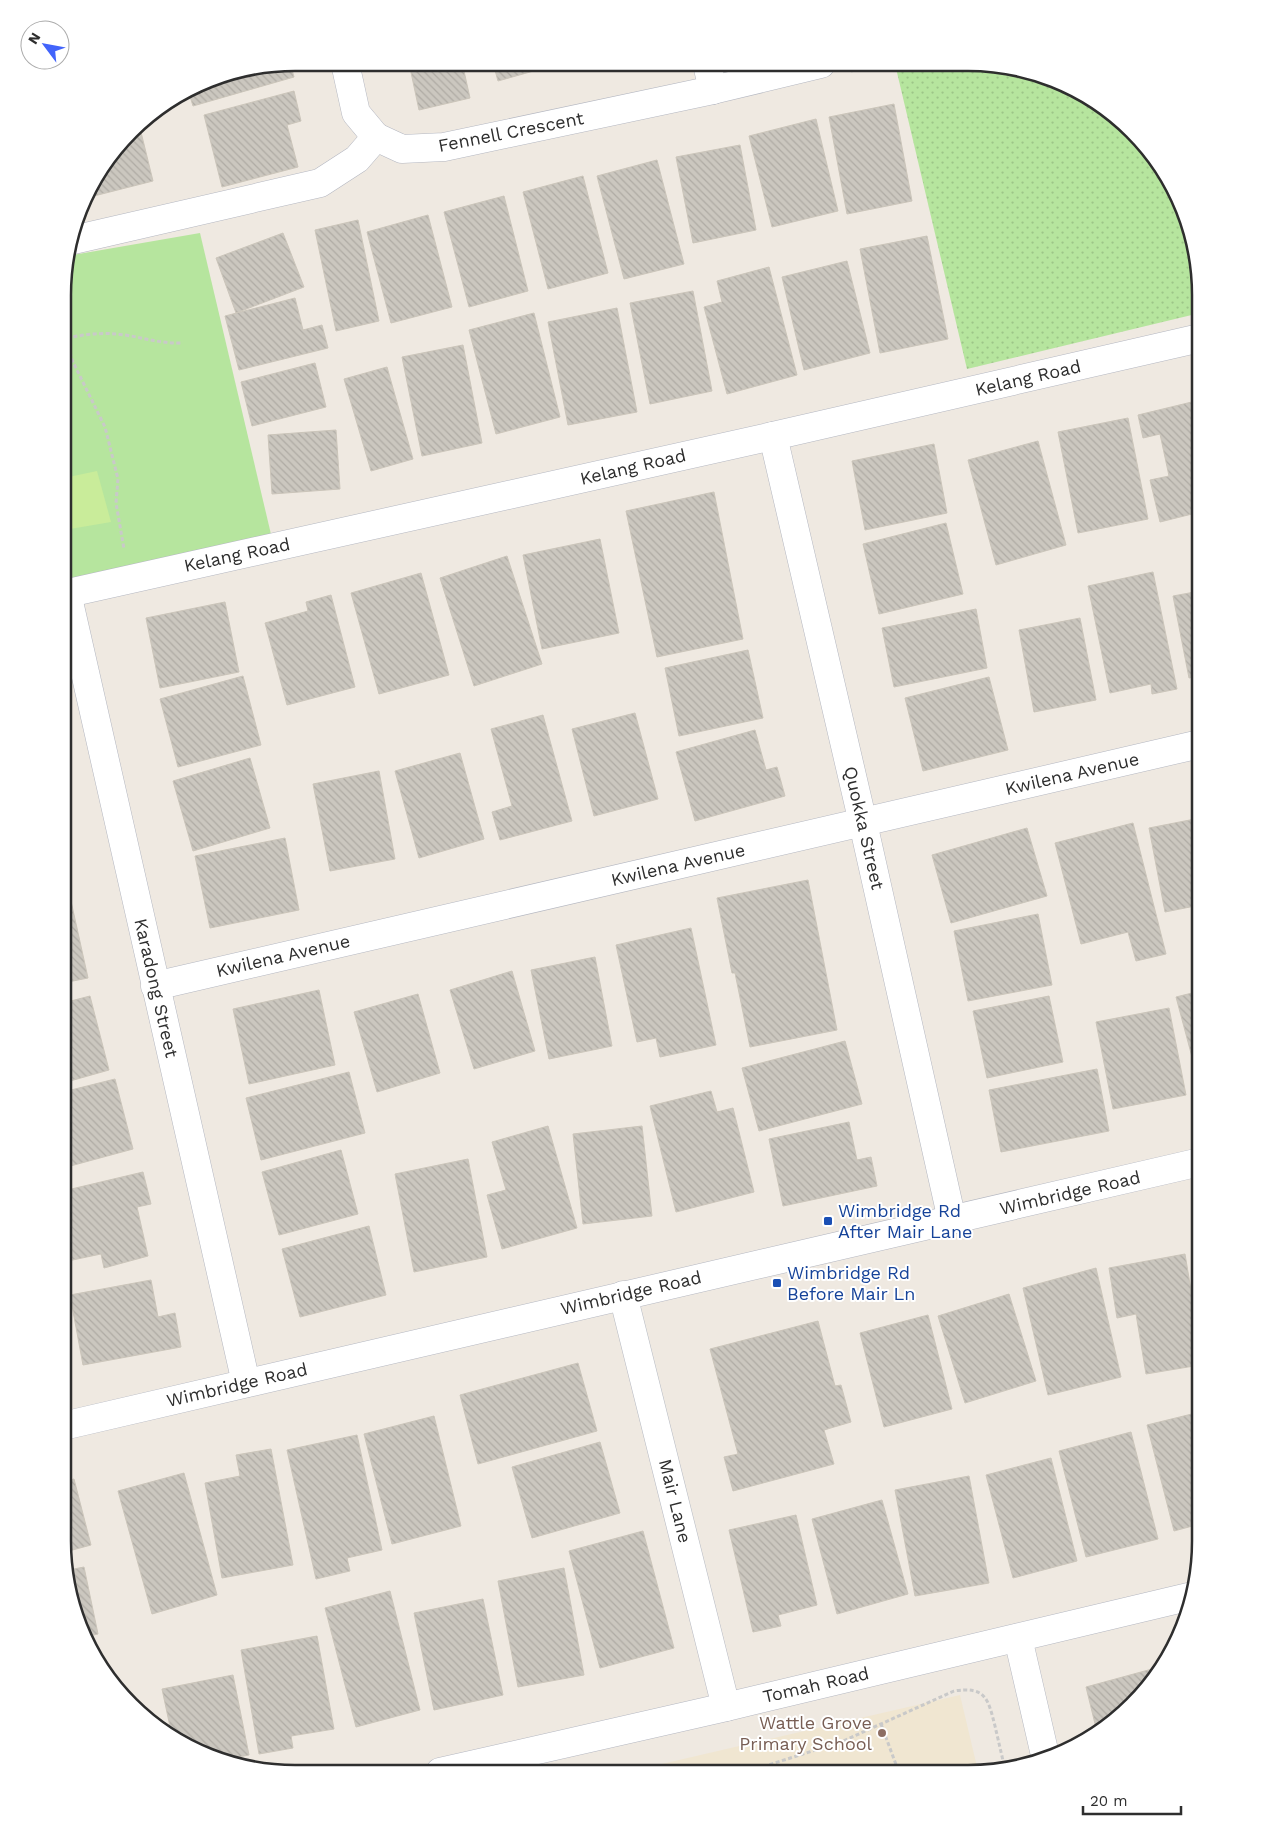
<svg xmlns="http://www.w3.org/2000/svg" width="1263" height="1836" font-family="'Work Sans',sans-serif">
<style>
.education{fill:#f0e6d1}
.grass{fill:url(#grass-dots)}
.park{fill:#b6e59e}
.pitch{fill:#c9ec9a}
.building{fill:url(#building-back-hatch);stroke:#cbc5ba}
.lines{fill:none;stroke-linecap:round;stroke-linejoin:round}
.minor-casing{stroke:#b4b7c1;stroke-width:29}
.path{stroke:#c9c9c9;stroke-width:3;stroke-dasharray:4 2.5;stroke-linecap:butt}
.minor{stroke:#fff;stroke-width:28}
.transit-dot{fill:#1a4fb4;stroke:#fff;stroke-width:2}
.education-dot{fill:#8d6e63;stroke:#fff;stroke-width:2}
.labels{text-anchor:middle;stroke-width:4;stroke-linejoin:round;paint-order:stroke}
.street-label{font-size:18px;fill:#2e2e2e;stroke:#fff}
.transit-label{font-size:18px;fill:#164399;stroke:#fff;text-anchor:start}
.education-label{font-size:18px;fill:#785e54;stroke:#fff;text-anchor:end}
.rim{fill:none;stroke:#2e2e2e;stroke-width:2.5}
</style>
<defs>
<pattern id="grass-dots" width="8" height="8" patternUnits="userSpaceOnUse" patternTransform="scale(1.25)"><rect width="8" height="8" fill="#b6e59e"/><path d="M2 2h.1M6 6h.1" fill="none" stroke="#9dc588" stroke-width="1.8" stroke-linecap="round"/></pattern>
<pattern id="building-back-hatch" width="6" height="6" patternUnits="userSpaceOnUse" patternTransform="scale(1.25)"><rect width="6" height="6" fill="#cbc7bf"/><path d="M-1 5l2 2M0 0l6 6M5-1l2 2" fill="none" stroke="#afaba4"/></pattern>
</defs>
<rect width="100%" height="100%" fill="#efe9e1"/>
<path class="education" d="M960,1695L978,1771L968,1773H623Z"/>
<path class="grass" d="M895,64L998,65L1056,80L1109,110L1177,193L1200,295V313L967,369Z"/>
<path class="park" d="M200,233L274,547L64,595L65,265L67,256Z"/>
<path class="pitch" d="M97,471L111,522L64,530V478Z"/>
<g class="building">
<path d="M290,63L294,77L193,106L189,93L220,75Z"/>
<path d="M409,63H472L473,70L464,71L470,98L419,110Z"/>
<path d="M493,63H562L498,81Z"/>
<path d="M294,91L301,121L287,125L298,167L222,187L204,115Z"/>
<path d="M894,104L912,201L847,214L829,117Z"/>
<path d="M816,119L838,211L772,227L749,136Z"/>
<path d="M139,124L153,181L90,197L89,192L94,179Z"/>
<path d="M740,145L756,230L693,243L676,157Z"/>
<path d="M657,160L684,264L624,279L597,176Z"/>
<path d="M583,176L608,273L548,289L523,192Z"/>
<path d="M504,196L528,291L469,307L444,212Z"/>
<path d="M428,215L452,307L391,323L367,232Z"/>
<path d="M358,220L379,321L336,331L315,230Z"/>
<path d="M283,233L304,287L236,313L216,258Z"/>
<path d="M927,236L948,339L880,353L860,249Z"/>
<path d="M847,261L870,353L804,370L782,277Z"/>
<path d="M769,267L797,375L727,394L704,307L722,302L717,281Z"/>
<path d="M693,291L712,391L650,404L630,303Z"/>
<path d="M295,298L303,330L322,325L328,348L239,370L225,316Z"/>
<path d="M617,308L637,412L568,425L548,322Z"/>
<path d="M534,313L560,417L496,434L469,330Z"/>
<path d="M463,345L482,443L422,456L402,357Z"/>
<path d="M315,363L326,407L252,426L241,382Z"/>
<path d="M387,367L413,459L371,471L344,379Z"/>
<path d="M1200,400V512L1160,522L1150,480L1169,476L1160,434L1143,438L1138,415Z"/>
<path d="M1128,418L1148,519L1078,533L1058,432Z"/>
<path d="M336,430L340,489L272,494L268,435Z"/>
<path d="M1038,441L1066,545L996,565L968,460Z"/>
<path d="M934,444L947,513L865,530L852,461Z"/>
<path d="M714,492L743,639L657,657L626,511Z"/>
<path d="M946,523L963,594L879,614L863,544Z"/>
<path d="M600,539L619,633L542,649L523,555Z"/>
<path d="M507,556L542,664L474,686L440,578Z"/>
<path d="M1153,572L1177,689L1152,694L1151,684L1110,693L1088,586Z"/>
<path d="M421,573L449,675L379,694L351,593Z"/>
<path d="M1200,591V676L1189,678L1173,596Z"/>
<path d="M331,595L355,687L287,705L265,623L308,611L306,602Z"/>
<path d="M225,602L239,672L160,688L146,618Z"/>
<path d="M976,609L987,668L894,687L882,628Z"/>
<path d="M1080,618L1096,700L1034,712L1019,630Z"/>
<path d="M748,650L763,718L679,736L665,668Z"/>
<path d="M243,676L261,745L178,767L160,699Z"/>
<path d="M989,677L1008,750L923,771L905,698Z"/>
<path d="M635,713L658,799L594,816L572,729Z"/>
<path d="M543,715L572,821L500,840L492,812L512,806L491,729Z"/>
<path d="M755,730L766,770L777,767L785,796L695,821L676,752Z"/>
<path d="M460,753L484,839L419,858L395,771Z"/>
<path d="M250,758L270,828L193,851L173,781Z"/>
<path d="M379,771L395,859L330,871L313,784Z"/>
<path d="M1200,818V905L1165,912L1149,828Z"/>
<path d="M1133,823L1166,954L1136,961L1128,932L1081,944L1055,843Z"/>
<path d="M1027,828L1047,896L951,923L932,855Z"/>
<path d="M285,838L299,910L210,928L195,856Z"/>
<path d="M808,880L837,1030L750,1047L735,973H732L717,898Z"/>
<path d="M67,883L88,978L63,983L64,884Z"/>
<path d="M1038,914L1052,985L968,1001L954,931Z"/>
<path d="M691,928L716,1045L660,1057L656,1038L637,1042L616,945Z"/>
<path d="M595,957L612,1046L549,1059L531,970Z"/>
<path d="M512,971L535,1051L474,1069L450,990Z"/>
<path d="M319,990L335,1065L249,1084L233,1009Z"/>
<path d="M1200,991V1087L1176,997Z"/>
<path d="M418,994L440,1073L377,1092L354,1012Z"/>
<path d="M90,996L109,1070L63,1083V1003Z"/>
<path d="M1049,996L1063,1062L987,1078L973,1011Z"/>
<path d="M1169,1008L1186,1095L1113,1109L1096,1022Z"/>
<path d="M845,1041L862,1104L759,1131L742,1068Z"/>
<path d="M1097,1069L1109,1131L1001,1152L989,1090Z"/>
<path d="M349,1072L365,1133L261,1160L246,1098Z"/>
<path d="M115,1079L133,1149L63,1168V1092Z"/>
<path d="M711,1091L717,1112L733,1108L754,1192L676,1212L650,1106Z"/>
<path d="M849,1122L857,1160L871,1157L877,1186L783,1206L769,1139Z"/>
<path d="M548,1126L577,1228L502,1249L487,1195L506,1190L492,1142Z"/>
<path d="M642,1126L652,1216L583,1224L573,1134Z"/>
<path d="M341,1150L358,1214L279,1235L262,1172Z"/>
<path d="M468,1159L487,1257L414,1272L395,1174Z"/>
<path d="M143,1172L151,1204L137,1207L148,1256L104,1268L101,1254L63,1262V1191Z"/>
<path d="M369,1226L386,1295L300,1317L282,1249Z"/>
<path d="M1200,1253V1283L1193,1255Z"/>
<path d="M1185,1254L1200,1344V1365L1146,1374L1136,1314L1117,1318L1109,1268Z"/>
<path d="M1096,1268L1121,1377L1048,1395L1023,1288Z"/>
<path d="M151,1280L158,1317L175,1313L181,1347L83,1365L70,1295Z"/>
<path d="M1009,1294L1036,1381L965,1403L938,1316Z"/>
<path d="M928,1315L952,1409L884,1427L860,1333Z"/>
<path d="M818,1321L835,1386L841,1385L851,1422L824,1430L834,1464L733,1491L724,1457L738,1454L710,1349Z"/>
<path d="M578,1363L597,1431L478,1464L460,1395Z"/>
<path d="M1200,1412V1524L1174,1531L1147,1425Z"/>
<path d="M434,1416L461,1526L392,1544L364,1434Z"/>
<path d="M1131,1432L1158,1539L1086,1557L1059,1451Z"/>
<path d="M357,1435L382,1550L347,1558L350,1571L316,1579L287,1450Z"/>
<path d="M600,1442L620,1513L532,1538L512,1467Z"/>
<path d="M271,1449L293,1565L222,1578L205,1483L240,1476L236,1455Z"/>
<path d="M1051,1458L1077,1561L1013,1578L986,1475Z"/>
<path d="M184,1473L217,1595L152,1614L118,1491Z"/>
<path d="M969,1476L989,1583L915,1596L895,1490Z"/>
<path d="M74,1479L91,1545L65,1552L62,1541L63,1482Z"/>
<path d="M882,1500L908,1594L837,1614L812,1519Z"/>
<path d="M796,1515L817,1605L778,1615L781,1626L753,1632L729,1530Z"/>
<path d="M643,1531L674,1648L600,1668L569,1551Z"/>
<path d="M84,1567L98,1634L85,1637L69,1570Z"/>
<path d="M564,1568L584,1675L518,1687L498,1581Z"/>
<path d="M390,1591L420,1710L356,1727L325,1608Z"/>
<path d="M483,1599L503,1695L434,1710L414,1613Z"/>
<path d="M317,1636L334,1729L291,1736L293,1748L259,1754L241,1650Z"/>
<path d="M1163,1666L1121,1716L1097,1732L1086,1687Z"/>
<path d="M233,1675L249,1755L222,1760L207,1756L172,1736L162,1689Z"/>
</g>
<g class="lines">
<g class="minor-casing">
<g id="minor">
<path d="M345,63L356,113L376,137"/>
<path d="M707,64L713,90"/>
<path d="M73,240L320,183L357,159L376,137L402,149L444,147L713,90L821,64"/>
<path d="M773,436L863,823L952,1220"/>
<path d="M67,593L246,1383"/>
<path d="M64,594L773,436L1200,338"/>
<path d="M155,986L1200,744"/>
<path d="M623,1295L726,1707"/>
<path d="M63,1426L1200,1162"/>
<path d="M1018,1638L1045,1755"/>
<path d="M440,1772L726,1707L1192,1596"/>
</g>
</g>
<g class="path">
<path d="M654,70L660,64"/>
<path d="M851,71L879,64"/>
<path d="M64,327L72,360L105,427L118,479L116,503L124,549"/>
<path d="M67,338C86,334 105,332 125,335C145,338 162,344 183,343"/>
<path d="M881,1724L898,1770"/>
<path d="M752,1773L765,1766L841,1742L954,1691C986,1686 988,1699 995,1726C998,1739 1001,1752 1004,1765"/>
<path d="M892,1773C903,1766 920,1769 931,1773"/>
</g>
<use href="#minor" class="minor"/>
</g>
<g class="transit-dot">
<rect x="823" y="1216" width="10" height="10" rx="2.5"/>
<rect x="772" y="1278" width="10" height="10" rx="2.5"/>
</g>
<circle class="education-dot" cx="882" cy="1733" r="5"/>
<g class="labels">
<g class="street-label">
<text transform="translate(511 132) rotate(-11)" y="6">Fennell Crescent</text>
<text transform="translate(1028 378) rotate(-13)" y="6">Kelang Road</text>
<text transform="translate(633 467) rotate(-13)" y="6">Kelang Road</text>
<text transform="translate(237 555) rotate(-12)" y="6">Kelang Road</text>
<text transform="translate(1072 774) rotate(-13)" y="6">Kwilena Avenue</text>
<text transform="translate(864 828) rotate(77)" y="6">Quokka Street</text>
<text transform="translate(678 865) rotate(-13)" y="6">Kwilena Avenue</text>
<text transform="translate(283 956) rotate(-13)" y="6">Kwilena Avenue</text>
<text transform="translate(156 988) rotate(77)" y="6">Karadong Street</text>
<text transform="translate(1070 1193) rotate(-13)" y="6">Wimbridge Road</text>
<text transform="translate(631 1293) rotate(-13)" y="6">Wimbridge Road</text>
<text transform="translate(237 1385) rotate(-13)" y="6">Wimbridge Road</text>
<text transform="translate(675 1501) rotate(76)" y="6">Mair Lane</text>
<text transform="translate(816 1685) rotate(-13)" y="6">Tomah Road</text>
</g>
<g class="transit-label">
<text x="838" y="1217">Wimbridge Rd<tspan x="838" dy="21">After Mair Lane</tspan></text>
<text x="787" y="1279">Wimbridge Rd<tspan x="787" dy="21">Before Mair Ln</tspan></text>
</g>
<g class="education-label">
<text x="872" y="1729">Wattle Grove<tspan x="872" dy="21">Primary School</tspan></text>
</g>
</g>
<path d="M0 0H1263V1836H0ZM295 71H968A224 224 0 0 1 1192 295V1541A224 224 0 0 1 968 1765H295A224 224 0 0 1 71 1541V295A224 224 0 0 1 295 71Z" fill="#fff" fill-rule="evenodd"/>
<path class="rim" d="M295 71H968A224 224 0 0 1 1192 295V1541A224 224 0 0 1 968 1765H295A224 224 0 0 1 71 1541V295A224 224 0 0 1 295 71Z"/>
<g transform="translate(45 45) rotate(302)"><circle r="24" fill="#ffffff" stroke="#ababab"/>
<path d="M0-4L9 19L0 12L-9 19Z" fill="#4264fb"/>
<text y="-8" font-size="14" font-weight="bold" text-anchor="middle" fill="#2e2e2e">N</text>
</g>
<path d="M1083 1806v8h98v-8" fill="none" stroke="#2e2e2e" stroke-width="2.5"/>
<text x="1090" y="1806" font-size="15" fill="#2e2e2e" stroke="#ffffff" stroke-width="4" paint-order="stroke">20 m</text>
</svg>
